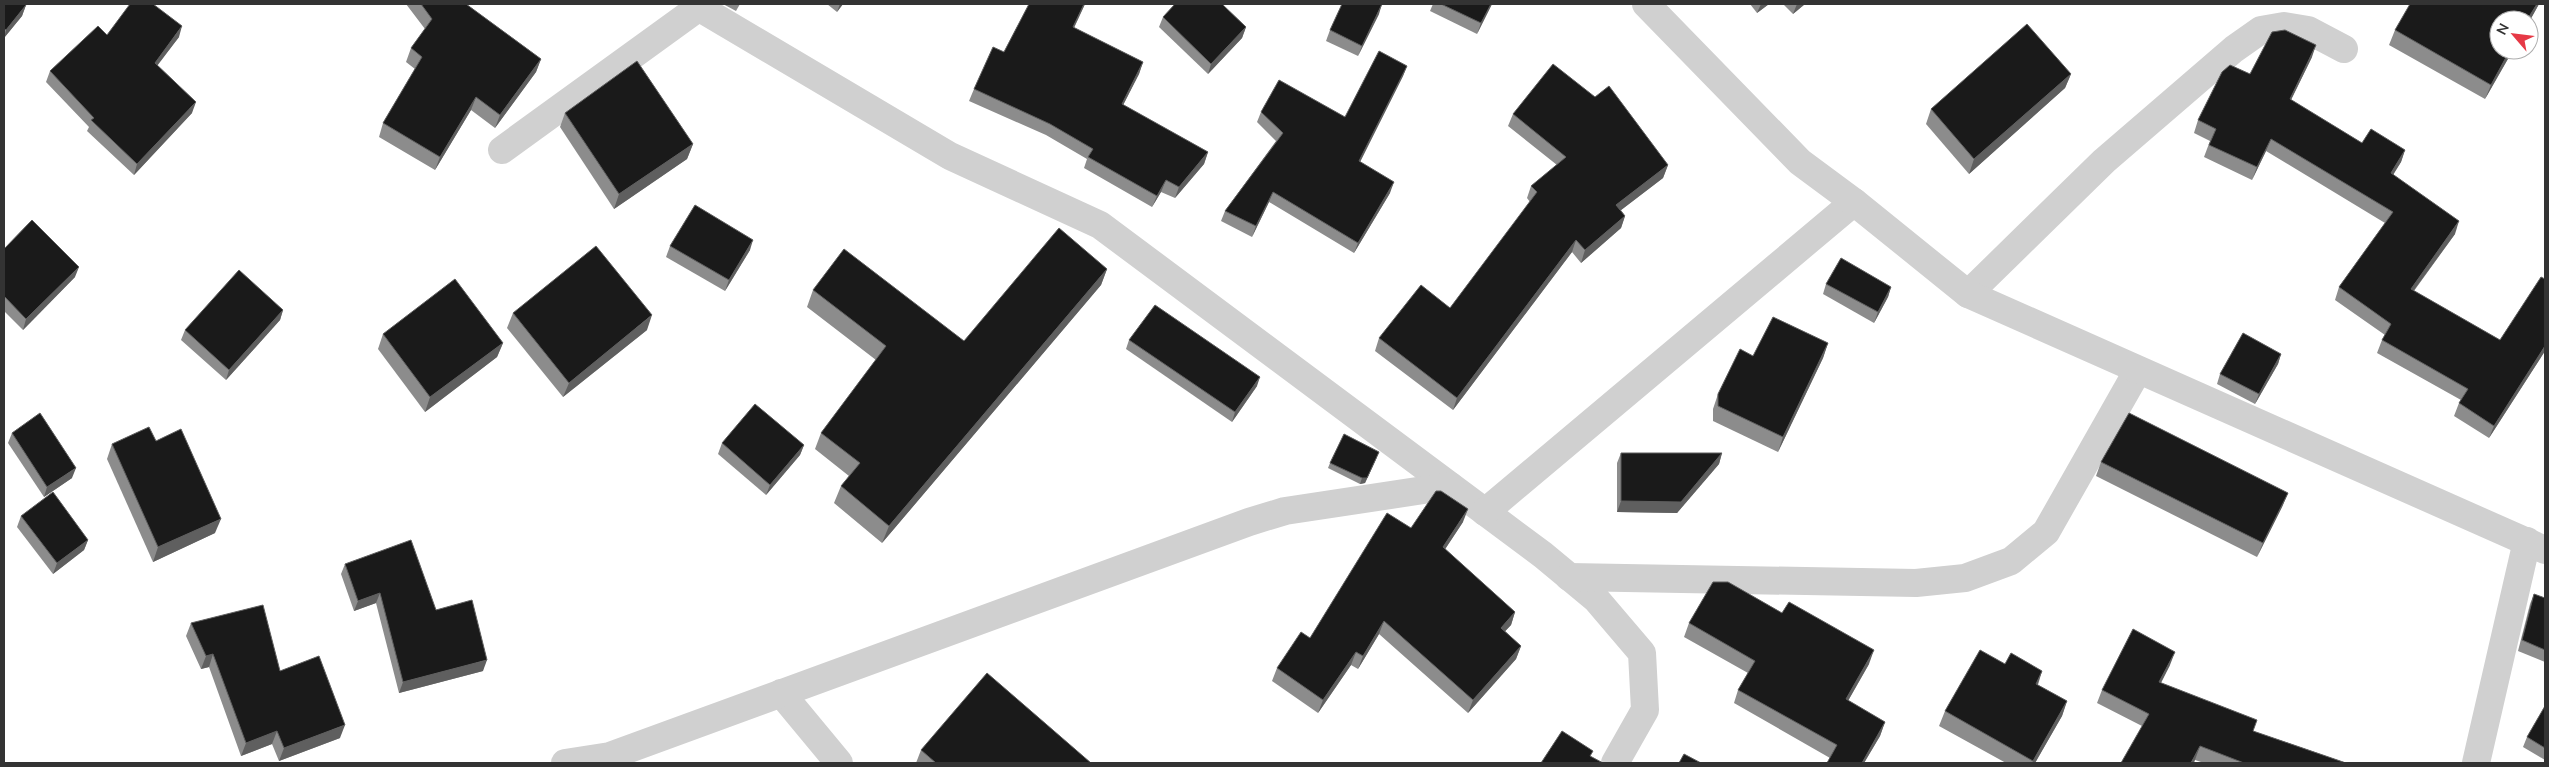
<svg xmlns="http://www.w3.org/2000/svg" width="2549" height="767" font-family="Mulish,sans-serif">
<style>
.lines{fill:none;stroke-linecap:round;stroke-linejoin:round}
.minor{stroke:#d0d0d0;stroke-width:28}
.tertiary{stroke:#d0d0d0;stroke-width:28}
.wall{fill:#8c8c8c}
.shaded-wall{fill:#5f5f5f}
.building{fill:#1a1a1a;stroke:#5f5f5f}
</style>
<rect width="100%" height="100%" fill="#fff"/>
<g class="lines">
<g class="minor">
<path d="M693,4L950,156L1100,225L1543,555L1596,599L1642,653L1645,710L1615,763"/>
<path d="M502,150L698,8"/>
<path d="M1968,294L2104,161L2234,49L2261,30L2284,26L2308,30L2344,49"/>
<path d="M1485,512L1854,202"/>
<path d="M1569,577L1916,583L1965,578L2011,561L2046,532L2138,370"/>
<path d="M781,693L839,763"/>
<path d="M565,763L610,756L1249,522L1285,511L1450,486"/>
<path d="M2476,763L2527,541"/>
</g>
<path class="tertiary" d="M1646,4L1800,162L1854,202L1968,294L2545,550"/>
</g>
<g class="wall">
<path d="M4,4L26,5L22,16L4,38Z"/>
<path d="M406,4H466L541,59L536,72L495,128L471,110L435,170L379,137L383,123L415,69L406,62L411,48L425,29Z"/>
<path d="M723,4H740L736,11Z"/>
<path d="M827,4H843L837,12Z"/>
<path d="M1029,4H1085L1074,28L1143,62L1139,74L1123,105L1208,152L1204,164L1175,198L1161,192L1152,207L1084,168L1087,159L1046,135L969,101L974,89L1004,52Z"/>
<path d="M1433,4H1492L1477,34L1430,11Z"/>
<path d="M1750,4H1769L1757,13Z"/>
<path d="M1783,4H1805L1793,14Z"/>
<path d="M2539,4L2529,22V20L2513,50L2485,99L2389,45L2395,30Z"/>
<path d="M1379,14L1358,56L1326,41L1330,30Z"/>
<path d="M1163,17L1246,27L1242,38L1208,74L1159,27Z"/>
<path d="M107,35L179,37L157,65L192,113L134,175L87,131L89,127L46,82L50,71Z"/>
<path d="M2312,57L2291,100L2362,143L2405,150L2401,162L2393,174L2455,234L2414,291L2500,340L2545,351L2489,438L2454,416L2459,403L2461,400L2377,353L2382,340L2385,335L2335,300L2339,287L2385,223L2266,151L2252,180L2204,157L2210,141L2194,133L2198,120L2250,74Z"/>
<path d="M1407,66L1403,76L1360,162L1390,193L1354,253L1269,202L1252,237L1221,221L1225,211L1276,141L1257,122L1261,112L1345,117Z"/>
<path d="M2071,74L2065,88L1969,174L1926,124L1931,109Z"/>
<path d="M565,113L693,144L687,159L614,209L560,127Z"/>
<path d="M1513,114L1668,165L1663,178L1621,210L1625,216L1621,228L1581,263L1572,252L1453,410L1375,351L1379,338L1450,308L1530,202L1527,198L1531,186L1557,165L1508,126Z"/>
<path d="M670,246L750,250L725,291L666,257Z"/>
<path d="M4,249L75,277L23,330L4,311Z"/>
<path d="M1107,269L1101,285L882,543L834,503L841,486L849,476L815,449L821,433L876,360L807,307L813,290L964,341Z"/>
<path d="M1826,284L1891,287L1888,297L1874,323L1823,294Z"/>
<path d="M283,310L280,320L226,380L181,340L185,330Z"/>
<path d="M513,313L647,330L563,397L507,328Z"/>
<path d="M383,334L503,343L497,357L425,412L378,349Z"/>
<path d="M1129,340L1257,386L1232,422L1126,349Z"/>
<path d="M1828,343L1823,358L1778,452L1713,421V409L1718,394L1753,356Z"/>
<path d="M2281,354L2278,364L2255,404L2217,384L2220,374Z"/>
<path d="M12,433L72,478L44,497L8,443Z"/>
<path d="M156,441L215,533L153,562L107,459L112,444Z"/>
<path d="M722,443L804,445L800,455L766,495L718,454Z"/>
<path d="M1621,453H1722L1719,464L1677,513L1617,512V463Z"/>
<path d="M1377,457L1365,483L1360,484L1328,468L1330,463Z"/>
<path d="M2101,462L2288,493L2282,507L2257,557L2096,476Z"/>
<path d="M21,516L88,540L84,550L53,574L17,527Z"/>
<path d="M1463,522L1445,549L1515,612L1511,625L1505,631L1521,646L1516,659L1468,713L1379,634L1358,669L1351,665L1318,713L1272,681L1277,668L1310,638L1411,528Z"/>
<path d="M345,564L436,610L483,671L399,693L376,603L354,611L341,574Z"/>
<path d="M2534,594L2545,598V662L2518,651L2530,604Z"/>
<path d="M191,623L280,671L340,738L279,761L272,744L241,756L209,667L201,669L186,636Z"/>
<path d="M1689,623L1869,664L1848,701L1885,722L1880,736L1864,763H1827L1830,758L1734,703L1738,690L1748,673L1684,637Z"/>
<path d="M2005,664L2042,671L2038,685L2067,701L2062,716L2035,763H2006L1939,726L1945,711Z"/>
<path d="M2170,665L2161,683L2253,731L2346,763H2204L2195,760L2142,726L2097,703L2102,690Z"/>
<path d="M2545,706V760L2523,747L2527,737Z"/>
<path d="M921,750L1091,763H916Z"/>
</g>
<g class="shaded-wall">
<path d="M840,4H843L837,12Z"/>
<path d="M1084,4H1085L1069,38L1073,27Z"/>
<path d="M1382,4L1379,14L1358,56L1362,46Z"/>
<path d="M1491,4H1492L1477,34L1481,23Z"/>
<path d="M1761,4H1769L1757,13Z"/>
<path d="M1797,4H1805L1793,14Z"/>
<path d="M2537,4H2539L2529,22V20H2527Z"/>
<path d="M26,5L22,16L4,38L6,30Z"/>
<path d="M182,26L179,37L151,74L155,63Z"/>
<path d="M1246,27L1242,38L1208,74L1211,64Z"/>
<path d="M2316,45L2312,57L2285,112L2290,99Z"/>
<path d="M2510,50H2513L2485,99L2491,85Z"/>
<path d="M541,59L536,72L495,128L500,115Z"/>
<path d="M1143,62L1139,74L1118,115L1122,104Z"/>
<path d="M1407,66L1403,76L1355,172L1359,161Z"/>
<path d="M2071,74L2065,88L1969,174L1974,159Z"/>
<path d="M476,97L471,110L435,170L440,157Z"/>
<path d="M196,102L192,113L134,175L137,164Z"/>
<path d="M2271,139L2266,151L2252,180L2257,167Z"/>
<path d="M693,144L687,159L614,209L619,194Z"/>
<path d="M2405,150L2401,162L2387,185L2391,173Z"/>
<path d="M1208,152L1204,164L1175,198L1179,187Z"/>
<path d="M1668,165L1663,178L1612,217L1616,205Z"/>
<path d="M1166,180L1161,192L1152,207L1157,196Z"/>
<path d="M1394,182L1390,193L1354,253L1358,243Z"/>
<path d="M1273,192L1269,202L1252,237L1256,226Z"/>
<path d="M1625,216L1621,228L1581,263L1585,250Z"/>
<path d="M2459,221L2455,234L2406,301L2411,289Z"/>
<path d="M753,240L750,250L725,291L729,280Z"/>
<path d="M1576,240L1572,252L1453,410L1457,398Z"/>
<path d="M79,267L75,277L23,330L26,319Z"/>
<path d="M1107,269L1101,285L882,543L889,526Z"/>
<path d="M1891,287L1888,297L1874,323L1878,312Z"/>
<path d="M283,310L280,320L226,380L229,370Z"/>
<path d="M652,315L647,330L563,397L569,383Z"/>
<path d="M503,343L497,357L425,412L430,397Z"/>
<path d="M1828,343L1823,358L1778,452L1783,437Z"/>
<path d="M2545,346V351L2489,438L2494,426Z"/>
<path d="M2281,354L2278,364L2255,404L2259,394Z"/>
<path d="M1260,377L1257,386L1232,422L1235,412Z"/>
<path d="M804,445L800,455L766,495L770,485Z"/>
<path d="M1379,452L1365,483L1360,484L1362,478Z"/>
<path d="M1722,453L1719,464L1677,513L1617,512L1621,501Z"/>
<path d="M76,468L72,478L44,497L47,487Z"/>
<path d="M2288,493L2282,507L2257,557L2263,543Z"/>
<path d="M1468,509L1463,522L1438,560L1443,547Z"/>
<path d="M221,519L215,533L153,562L158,547Z"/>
<path d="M88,540L84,550L53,574L57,563Z"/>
<path d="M380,593L376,603L354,611L358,601Z"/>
<path d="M1515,612L1511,625L1496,641L1501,628Z"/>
<path d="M1384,621L1379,634L1358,669L1363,656Z"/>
<path d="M1521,646L1516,659L1468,713L1473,700Z"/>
<path d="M1874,650L1869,664L1841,713L1846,699Z"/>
<path d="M1356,652L1351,665L1318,713L1323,700Z"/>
<path d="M2175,652L2170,665L2154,696L2159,682Z"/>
<path d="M213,654L209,667L201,669L206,656Z"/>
<path d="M487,660L483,671L399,693L403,682Z"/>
<path d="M2042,671L2037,686L2036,684Z"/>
<path d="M2067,701L2062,716L2035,763H2032Z"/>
<path d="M1885,722L1880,736L1864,763H1862Z"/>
<path d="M345,725L340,738L279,761L284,748Z"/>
<path d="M277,731L272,744L241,756L246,743Z"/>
<path d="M2200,746L2195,760L2194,763H2191Z"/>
</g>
<g class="building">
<path d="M4,4H24L26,5L6,30L4,28Z"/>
<path d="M130,4H153L182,26L155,63L196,102L137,164L91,120L94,118L50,71L98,26L107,35Z"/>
<path d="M421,4H466L541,59L500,115L476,97L440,157L383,123L422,57L411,48L432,19Z"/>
<path d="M1029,4H1084L1073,27L1143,62L1122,104L1208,152L1179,187L1166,180L1157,196L1088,157L1093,149L1050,124L974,89L993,47L1004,52Z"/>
<path d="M1175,4H1222L1246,27L1211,64L1163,17Z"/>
<path d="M1342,4H1382L1362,46L1330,30Z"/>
<path d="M1441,4H1491L1481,23Z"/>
<path d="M2410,4H2537L2527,20H2499V50H2510L2491,85L2395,30Z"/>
<path d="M2027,24L2071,74L1974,159L1931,109Z"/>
<path d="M2285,30L2316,45L2290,99L2362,143L2371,129L2405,150L2391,173L2459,221L2411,289L2500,340L2541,277L2545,279V346L2494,426L2459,403L2468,389L2382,340L2391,324L2339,287L2393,212L2271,139L2257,167L2209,145L2216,129L2198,120L2222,72L2230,65L2250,74L2272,32Z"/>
<path d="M1379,51L1407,66L1359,161L1394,182L1358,243L1273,192L1256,226L1225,211L1283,133L1261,112L1279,80L1345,117Z"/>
<path d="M637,61L693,144L619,194L565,113Z"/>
<path d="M1553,64L1595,97L1609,86L1668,165L1616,205L1625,216L1585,250L1576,240L1457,398L1379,338L1421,285L1450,308L1537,192L1531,186L1566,157L1513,114Z"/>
<path d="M695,205L753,240L729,280L670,246Z"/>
<path d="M32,220L79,267L26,319L4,296V249Z"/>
<path d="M1059,228L1107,269L889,526L841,486L860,463L821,433L886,346L813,290L844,249L964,341Z"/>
<path d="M596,246L652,315L569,383L513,313Z"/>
<path d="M1841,258L1891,287L1878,312L1826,284Z"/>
<path d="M239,270L283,310L229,370L185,330Z"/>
<path d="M455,279L503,343L430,397L383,334Z"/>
<path d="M1155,305L1260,377L1235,412L1129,340Z"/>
<path d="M1773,317L1828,343L1783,437L1718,406V394L1740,349L1753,356Z"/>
<path d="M2243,333L2281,354L2259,394L2220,374Z"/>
<path d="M755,404L804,445L770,485L722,443Z"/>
<path d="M40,413L76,468L47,487L12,433Z"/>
<path d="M2129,413L2288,493L2263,543L2101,462Z"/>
<path d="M149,427L156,441L181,429L221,519L158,547L112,444Z"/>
<path d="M1344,434L1379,452L1367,478H1362L1330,463Z"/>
<path d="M1621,453H1722L1681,502L1621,501Z"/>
<path d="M1436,491H1441L1468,509L1443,547L1515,612L1501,628L1521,646L1473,700L1384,621L1363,656L1356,652L1323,700L1277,668L1301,632L1310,638L1387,513L1411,528Z"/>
<path d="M53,492L88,540L57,563L21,516Z"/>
<path d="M411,540L436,610L472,600L487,660L403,682L380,593L358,601L345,564Z"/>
<path d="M1713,582H1728L1782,613L1789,602L1874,650L1846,699L1885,722L1862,763H1827L1837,745L1738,690L1755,661L1689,623Z"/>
<path d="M2534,594L2545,598V650L2522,640Z"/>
<path d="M263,605L280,671L319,656L345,725L284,748L277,731L246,743L213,654L206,656L191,623Z"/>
<path d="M2133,629L2175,652L2159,682L2257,720L2253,731L2346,763H2244L2200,746L2191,763H2121L2149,714L2102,690Z"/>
<path d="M1980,650L2005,664L2011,653L2042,671L2036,684L2067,701L2033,761L1945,711Z"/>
<path d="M987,673L1091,763H936L921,750Z"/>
<path d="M2545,706V748L2527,737Z"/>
<path d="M1562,731L1593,751L1590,756L1603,763H1541Z"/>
<path d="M1684,754L1701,763H1679Z"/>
</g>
<rect width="2549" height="767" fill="none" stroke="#333333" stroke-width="10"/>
<g transform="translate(2514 35) rotate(298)"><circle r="24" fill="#ffffff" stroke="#adadad"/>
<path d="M0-4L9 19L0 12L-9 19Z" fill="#e63946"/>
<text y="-8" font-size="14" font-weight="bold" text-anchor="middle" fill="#333333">N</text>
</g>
</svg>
